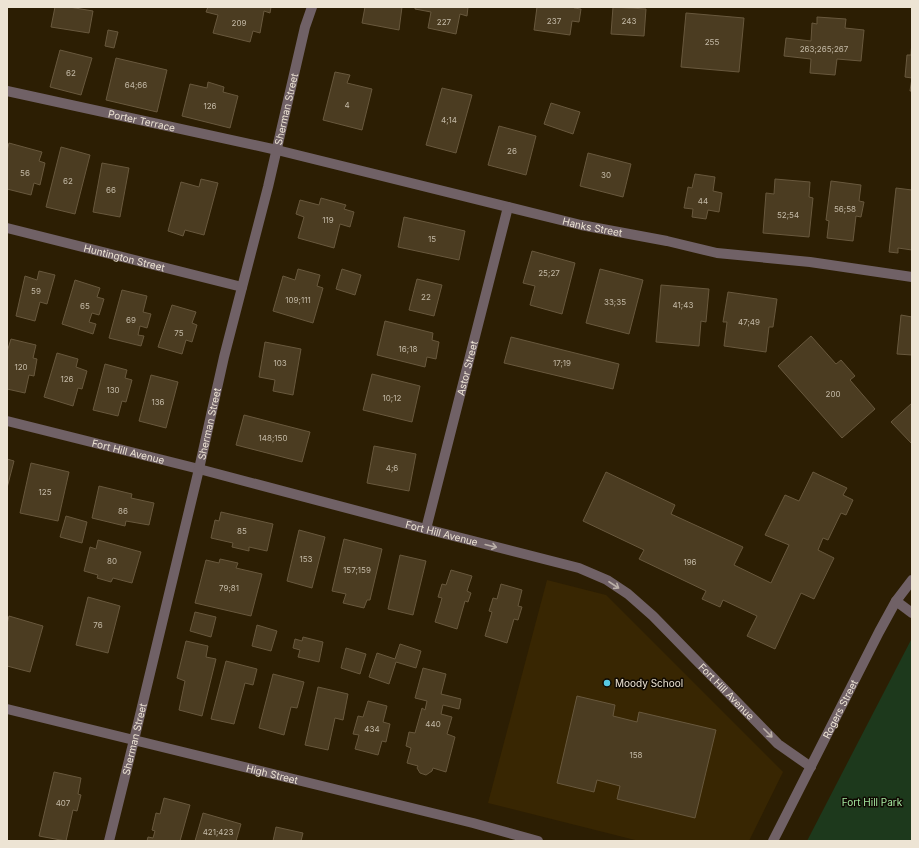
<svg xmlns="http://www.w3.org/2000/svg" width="919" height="848" font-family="Inter,sans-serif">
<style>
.built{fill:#382602}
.green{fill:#1d391c}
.building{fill:#4b3c21;stroke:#68583d}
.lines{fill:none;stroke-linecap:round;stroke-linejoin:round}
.minor{stroke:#706166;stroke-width:10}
.oneway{stroke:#bbb0a8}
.poi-dot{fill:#57c9e2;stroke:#0f0902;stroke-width:1.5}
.labels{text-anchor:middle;stroke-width:3;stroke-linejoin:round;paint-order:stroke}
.number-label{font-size:8px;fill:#c4baa7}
.street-label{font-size:10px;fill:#ede4d4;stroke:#0f0902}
.poi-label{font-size:10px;fill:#ede4d4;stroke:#0f0902;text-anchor:start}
.park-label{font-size:10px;fill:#a4e79f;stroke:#0f0902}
</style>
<rect width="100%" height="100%" fill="#2c1e03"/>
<path class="built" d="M547,580L606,595L783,772L749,841H639L488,803Z"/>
<path class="green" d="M912,638V841H807Z"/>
<g class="building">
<path d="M55,7H69L93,11L89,33L51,27Z"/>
<path d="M208,7H271L270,13L264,11L260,33L253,31L250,42L213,33L218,15L206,12Z"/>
<path d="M365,7H402L399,30L362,23Z"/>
<path d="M415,7H468L467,16L460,14L456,34L428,28L431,12L415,9Z"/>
<path d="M537,7H574V8L581,9L579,22L572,21L570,35L534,30Z"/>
<path d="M613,7L646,9L644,36L611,34Z"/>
<path d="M686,13L744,18L739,72L681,67Z"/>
<path d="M817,17L846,19L845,28L864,30L861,61L837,59L835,75L810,73L811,59L784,56L786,38L811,41L812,23L817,24Z"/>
<path d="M108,30L118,32L114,48L105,46Z"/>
<path d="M912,40V91H910L912,78L905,77L907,55H911Z"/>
<path d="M60,50L92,58L81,95L50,87Z"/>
<path d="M116,58L167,70L157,112L106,100Z"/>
<path d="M335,72L350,75L347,83L372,89L362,130L323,120Z"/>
<path d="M208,82L224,87L223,92L238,96L230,128L182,116L190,84L207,88Z"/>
<path d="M442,88L472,95L456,153L426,145Z"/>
<path d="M551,103L580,112L573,134L544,124Z"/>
<path d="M499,126L536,136L526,175L488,165Z"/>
<path d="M9,143L42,152L39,161L45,163L40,185L34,183L31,195L7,189V151Z"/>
<path d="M61,147L90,155L75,214L46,207Z"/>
<path d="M588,153L631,164L623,197L580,186Z"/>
<path d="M102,163L129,168L120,217L93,212Z"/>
<path d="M695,174L715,177L713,191L722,193L719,212L708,210L706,219L692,217L693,209L684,208L688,187L692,188Z"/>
<path d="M201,179L218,183L204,235L185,230L183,236L168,231L181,182L199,187Z"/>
<path d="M775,179L810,182L809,197L813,198L809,237L763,233L766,193L774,194Z"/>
<path d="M831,181L861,185L859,201L864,202L861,217L856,216L853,241L827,238L829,221L826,220Z"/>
<path d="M896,188L912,190V250L898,248V253L889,252Z"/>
<path d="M321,198L346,205L344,209L354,212L350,227L340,224L334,248L298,238L304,217L296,214L300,200L319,205Z"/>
<path d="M404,217L465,231L459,260L398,247Z"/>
<path d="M532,251L575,263L562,314L530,305L535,286L523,283Z"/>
<path d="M298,269L320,275L317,286L323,288L313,323L273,311L283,276L295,280Z"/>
<path d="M342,269L361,275L355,295L336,289Z"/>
<path d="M600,269L643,280L629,334L586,323Z"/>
<path d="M39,271L55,275L47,304L40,302L35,321L16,316L25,276L37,280Z"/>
<path d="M417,279L442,285L434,316L409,310Z"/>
<path d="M75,280L100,288L97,297L104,299L99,315L92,313L89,322L96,324L93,334L62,324Z"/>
<path d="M661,285L709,289L706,322L701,321L699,346L656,342Z"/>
<path d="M122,290L147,296L143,312L151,314L147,328L140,326L138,335L144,336L141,346L109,338Z"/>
<path d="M728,292L777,299L773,327H769L766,352L724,346L727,322H723Z"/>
<path d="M172,305L196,312L192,323L197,325L192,342L186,340L182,354L158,347Z"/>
<path d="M901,315L912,317V355L897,354Z"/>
<path d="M385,321L433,333L432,340L439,342L436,359L427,357L425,367L377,355Z"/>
<path d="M811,336L836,364L841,360L855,376L850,380L875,409L842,438L778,366Z"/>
<path d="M511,337L619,364L613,389L504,363Z"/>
<path d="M11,339L36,345L33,358L37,359L34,376L29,375L25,393L7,389V352Z"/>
<path d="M265,342L301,349L293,395L273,391L275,380L259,377Z"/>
<path d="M57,353L78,359L76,367L87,371L82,389L78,388L73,406L44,397Z"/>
<path d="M105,364L127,370L125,378L132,380L126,402L122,401L118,416L93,410Z"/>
<path d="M372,374L420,386L412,422L363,410Z"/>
<path d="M151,375L178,382L166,428L139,421Z"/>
<path d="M912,403V444L891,422Z"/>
<path d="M244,415L310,432L302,462L236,445Z"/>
<path d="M374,446L416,454L409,491L367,483Z"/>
<path d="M7,459L14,461L7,488Z"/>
<path d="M31,463L69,472L58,521L20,513Z"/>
<path d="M606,472L675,505L671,514L743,547L734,565L771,583L789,545L765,535L785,495L799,501L813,472L847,488L843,495L853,500L846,515L841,513L828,540L823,538L818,550L834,558L814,599L801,593L775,649L747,636L757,616L723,600L720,607L702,599L706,591L639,559L644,550L583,521Z"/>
<path d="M99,486L132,494L131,498L154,503L149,525L126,521L125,526L92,518Z"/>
<path d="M221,512L273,524L267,551L249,547V551L232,547L233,543L211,538L215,520L219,521Z"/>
<path d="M66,516L87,522L82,543L60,537Z"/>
<path d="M299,530L325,537L312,588L287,581Z"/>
<path d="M344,539L382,549L370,600H367L364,608L343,603L346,594L332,591Z"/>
<path d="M98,540L141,552L132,583L113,578L111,582L97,578L98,575L84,571L90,547L96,549Z"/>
<path d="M400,555L426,561L413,615L388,609Z"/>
<path d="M220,559L238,563L236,568L262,574L251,616L195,603L206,560L219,563Z"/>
<path d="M451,570L472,576L467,591L471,593L468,602L465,601L457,629L435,622L442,598L438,597L442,584L446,585Z"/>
<path d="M501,584L522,590L518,606L522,607L518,620L514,619L507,643L485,636L492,612L489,611L493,598L497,599Z"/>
<path d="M88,597L120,606L108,653L76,645Z"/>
<path d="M195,612L216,617L211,637L190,631Z"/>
<path d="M9,616L43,626L30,672L7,666V624Z"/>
<path d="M257,625L277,631L271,651L252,646Z"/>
<path d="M303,637L323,642L319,662L298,657L300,650L293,648L295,639L302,641Z"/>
<path d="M186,641L208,646L206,657L216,659L202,716L179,710L185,681L177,678Z"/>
<path d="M400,644L421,651L416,668L396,662L389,684L369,677L377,653L395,659Z"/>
<path d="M346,648L366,654L360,674L341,668Z"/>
<path d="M226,661L257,669L253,685L245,683L234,724L211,719Z"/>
<path d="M423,668L446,674L441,694L461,699L459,709L443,705L441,714L452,717L447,734L455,737L446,772L433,768L432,771L426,775L420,773L417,768L418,766L407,763L411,748L406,746L409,732L415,733L422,708L425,710L427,701L415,698Z"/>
<path d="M273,674L304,682L297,708L291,707L284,735L259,728Z"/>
<path d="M318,687L348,694L343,720L335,718L328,750L305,745Z"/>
<path d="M577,696L615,705L613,716L637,722L639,712L716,730L695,818L617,799L620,786L597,780L594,792L557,783Z"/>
<path d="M368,701L387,706L383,722L390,724L386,742L382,741L378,755L355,749L359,735L353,734L358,716L363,717Z"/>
<path d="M54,772L81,778L78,794L81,795L77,811L73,810L66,841L39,836Z"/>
<path d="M164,798L190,805L180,841H147L148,837L153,838L155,831L152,830L156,813L160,814Z"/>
<path d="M203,813L241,824L236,841H195Z"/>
<path d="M276,827L303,833L301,841H273Z"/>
</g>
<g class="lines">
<g class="minor">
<path id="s1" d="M7,91L277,150L581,225L667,241L717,253L810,262L912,277"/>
<path id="s2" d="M7,228L242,287"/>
<path id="s3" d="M7,421L199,469L426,529L579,568L607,580L628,594L653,616L778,744L811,767"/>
<path id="s4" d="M426,529L508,207"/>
<path d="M896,601L912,613"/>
<path id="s5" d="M7,709L473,823L538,841"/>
<path id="s6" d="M109,841L134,740L199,469L224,357L268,187L305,27L312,7"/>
<path id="s7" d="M773,841L879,632L896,601L912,580"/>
</g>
</g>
<defs><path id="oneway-shaft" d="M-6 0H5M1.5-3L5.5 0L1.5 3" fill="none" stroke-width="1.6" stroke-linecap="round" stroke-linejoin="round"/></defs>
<g class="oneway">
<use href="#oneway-shaft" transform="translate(491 546) rotate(14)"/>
<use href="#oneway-shaft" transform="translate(614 585) rotate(33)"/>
<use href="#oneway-shaft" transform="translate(768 733) rotate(45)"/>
</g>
<circle class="poi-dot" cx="607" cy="683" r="4"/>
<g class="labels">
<g class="number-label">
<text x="554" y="24">237</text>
<text x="629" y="24">243</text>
<text x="444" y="25">227</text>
<text x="239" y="26">209</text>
<text x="712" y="45">255</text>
<text x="824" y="52">263;265;267</text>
<text x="71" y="76">62</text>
<text x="136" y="88">64;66</text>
<text x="347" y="108">4</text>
<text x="210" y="109">126</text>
<text x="449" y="123">4;14</text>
<text x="512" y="154">26</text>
<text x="25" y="176">56</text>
<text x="606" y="178">30</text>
<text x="68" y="184">62</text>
<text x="111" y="193">66</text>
<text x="703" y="204">44</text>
<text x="845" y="212">56;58</text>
<text x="788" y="218">52;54</text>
<text x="328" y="223">119</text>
<text x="432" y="242">15</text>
<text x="549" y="276">25;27</text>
<text x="36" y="294">59</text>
<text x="426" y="300">22</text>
<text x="298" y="303">109;111</text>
<text x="615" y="305">33;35</text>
<text x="683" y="308">41;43</text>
<text x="85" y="309">65</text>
<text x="131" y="323">69</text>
<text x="749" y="325">47;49</text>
<text x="179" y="336">75</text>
<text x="408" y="352">16;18</text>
<text x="280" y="366">103</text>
<text x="562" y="366">17;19</text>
<text x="21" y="370">120</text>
<text x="67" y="382">126</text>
<text x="113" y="393">130</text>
<text x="833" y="397">200</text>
<text x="392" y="401">10;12</text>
<text x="158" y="405">136</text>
<text x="273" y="441">148;150</text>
<text x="392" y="471">4;6</text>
<text x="45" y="495">125</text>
<text x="123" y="514">86</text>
<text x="242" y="534">85</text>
<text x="306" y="562">153</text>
<text x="112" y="564">80</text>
<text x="690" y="565">196</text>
<text x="357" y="573">157;159</text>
<text x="229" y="591">79;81</text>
<text x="98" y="628">76</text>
<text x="433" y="727">440</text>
<text x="372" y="732">434</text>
<text x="636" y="758">158</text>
<text x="63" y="806">407</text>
<text x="218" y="835">421;423</text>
</g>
<g class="street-label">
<text dy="4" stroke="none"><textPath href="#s6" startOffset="753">Sherman Street</textPath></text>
<text dy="4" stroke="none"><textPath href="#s1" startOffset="138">Porter Terrace</textPath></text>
<text dy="4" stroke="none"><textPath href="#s1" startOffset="601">Hanks Street</textPath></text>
<text dy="4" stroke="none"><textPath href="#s2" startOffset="121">Huntington Street</textPath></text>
<text dy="4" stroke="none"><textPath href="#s4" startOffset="166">Astor Street</textPath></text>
<text dy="4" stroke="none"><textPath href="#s6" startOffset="429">Sherman Street</textPath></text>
<text dy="4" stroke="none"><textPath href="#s3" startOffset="125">Fort Hill Avenue</textPath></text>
<text dy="4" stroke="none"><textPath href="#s3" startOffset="449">Fort Hill Avenue</textPath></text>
<text dy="4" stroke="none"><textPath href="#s3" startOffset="785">Fort Hill Avenue</textPath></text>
<text dy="4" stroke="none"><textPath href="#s7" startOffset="148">Rogers Street</textPath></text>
<text dy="4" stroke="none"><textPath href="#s6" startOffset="105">Sherman Street</textPath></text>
<text dy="4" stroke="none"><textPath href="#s5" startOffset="273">High Street</textPath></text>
</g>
<g class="poi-label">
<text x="615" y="687">Moody School</text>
</g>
<g class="park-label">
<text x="872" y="806">Fort Hill Park</text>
</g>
</g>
<rect width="919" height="848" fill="none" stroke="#ede4d4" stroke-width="16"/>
</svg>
